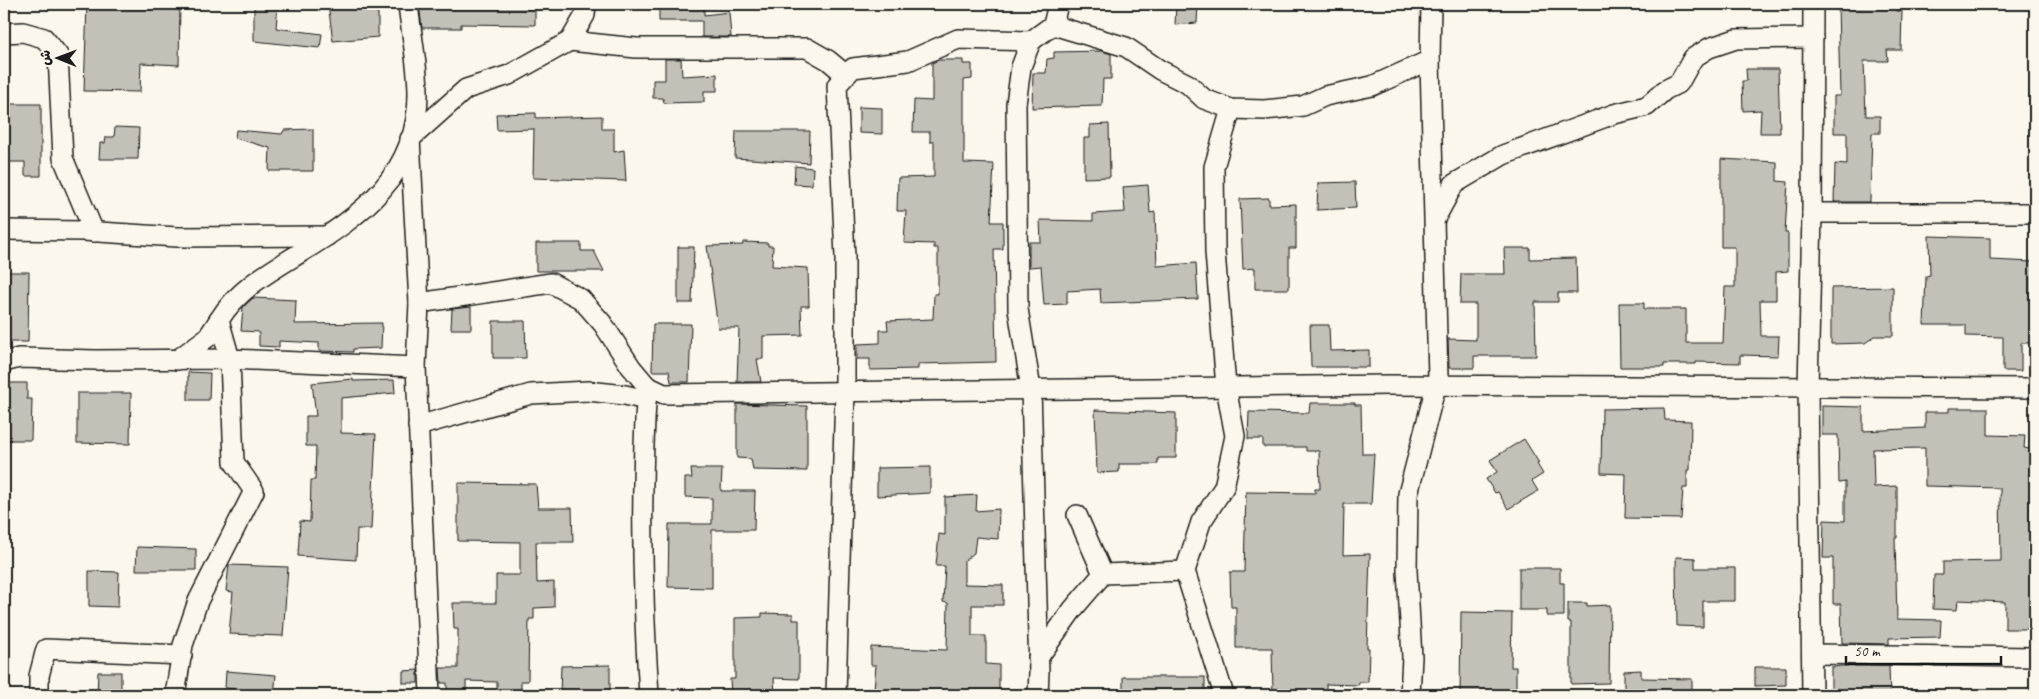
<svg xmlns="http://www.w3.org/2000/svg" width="2039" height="699" font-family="Caveat,'Playpen Sans Arabic',sans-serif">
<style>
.building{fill:#c3c0b8;stroke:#1c1c1c}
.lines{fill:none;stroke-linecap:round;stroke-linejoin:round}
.street-casing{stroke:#1c1c1c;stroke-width:22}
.street{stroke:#fbf7ec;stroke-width:19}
</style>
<rect width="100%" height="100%" fill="#fbf7ec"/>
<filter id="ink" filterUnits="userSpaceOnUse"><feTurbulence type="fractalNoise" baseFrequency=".02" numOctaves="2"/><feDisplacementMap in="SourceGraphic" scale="10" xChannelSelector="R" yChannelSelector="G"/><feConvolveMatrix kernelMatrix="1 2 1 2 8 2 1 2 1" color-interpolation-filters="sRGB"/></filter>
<g filter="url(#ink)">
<g class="building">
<path d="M87,4H180L179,65L141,63L140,92L84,91Z"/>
<path d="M254,4H278L276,28L322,34L320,48L254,41Z"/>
<path d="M328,4H354L378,13V37L333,41Z"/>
<path d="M419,4H535V25L461,24V28H422Z"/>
<path d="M659,4H704V15L729,12L731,37H702V21H659Z"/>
<path d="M1176,4H1198L1197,23L1175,25Z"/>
<path d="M1838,4H1896V11H1902L1901,50H1887L1888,61H1864L1866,116H1880V133H1872L1870,202H1834L1835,164L1847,165V133H1834V96H1840Z"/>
<path d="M1102,51L1111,54V79H1103L1102,106L1032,108L1033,73H1046L1047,59L1054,58V52Z"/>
<path d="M665,59H681L682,76L717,74V91H704V102L664,103L663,98H653V80H665Z"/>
<path d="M939,60H963V64H972V79L964,80V163L994,164L991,222H1003V249H994L996,362L918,364V369L870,370V359H857V344L880,343V330H888L887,321L933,319L934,294H938V248H934V244L904,243L906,211H897L898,178L934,177V142H930V132H913L914,100L932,101V63Z"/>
<path d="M1746,69H1778L1780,133H1760L1761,110L1743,111L1742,81H1747Z"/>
<path d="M4,104H41V176H25V162H4Z"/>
<path d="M859,107L882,108V134L859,133Z"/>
<path d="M536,113V118L602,116V129H614V152L624,150L626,181L533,178L534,129L497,130L496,114Z"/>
<path d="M1109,124L1110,177L1084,178V138H1090V125Z"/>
<path d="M115,127L139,128L138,159H99L100,143H105L106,137H114Z"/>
<path d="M313,129V171H269L270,148L235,138L236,130L282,134L284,130Z"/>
<path d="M736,131H810L809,163L735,158Z"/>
<path d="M1721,159L1777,162V181L1788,182L1785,233H1788V271L1776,272V300H1760L1761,336H1779L1778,356L1740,355V363L1696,362V364H1664V367H1620L1619,303H1644V309H1686V343H1723L1725,287H1735V247H1721Z"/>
<path d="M795,166L813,168L812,185L794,184Z"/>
<path d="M1355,182L1356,208L1317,210L1318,183Z"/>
<path d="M1148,185L1150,213L1155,212L1157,266L1196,263L1198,299L1101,303L1100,289L1067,291V304L1044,305L1041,266L1029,267V242H1041L1040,220L1093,221V214L1125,212L1123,187Z"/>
<path d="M1269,198V205L1296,204V248H1289V289H1255V268L1243,269L1240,199Z"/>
<path d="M1929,236L1990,238V260L2034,262L2033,343H2021V371H2003V337L1966,336V325H1924L1926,276L1930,275Z"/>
<path d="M743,242L768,243V246H773L772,266L808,268L809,306H801L802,335L763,336V359H757L761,382H737L739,328H718L707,246L743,245Z"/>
<path d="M536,243H581V251H594L604,271H536Z"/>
<path d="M678,247H694L692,303H678Z"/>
<path d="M1504,248H1530V259L1576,258L1577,293H1558V302H1535L1536,356H1474V368H1449L1448,339L1476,340V304H1460L1461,274H1505Z"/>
<path d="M4,272H29L28,342H4Z"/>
<path d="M1893,287V336H1875L1865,343L1831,344V288Z"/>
<path d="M253,298L296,300L295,324L382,323L381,348L353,349V352L319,351V343L279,341V347L259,346V332L241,331L243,307Z"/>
<path d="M471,307V329H451L452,309Z"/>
<path d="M493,321H525L526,358H493Z"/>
<path d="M653,324H691L689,382H671L669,371H652Z"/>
<path d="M1310,325H1329L1330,351L1369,350V367H1311Z"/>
<path d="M188,372L210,373L209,400H188Z"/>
<path d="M353,379V381L394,380L395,393L341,398V433L376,434L371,529H357L356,560L298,556L300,521L310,522L311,480H315L316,446H306V416H316L312,383Z"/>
<path d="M4,383H27V399H32L31,440H4Z"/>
<path d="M77,393H131L130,444L77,443Z"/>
<path d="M1310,403H1355V405H1361L1362,454H1374L1371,504H1344L1343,555L1370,554L1367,648H1369L1368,682H1359L1358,685L1326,684V695H1273L1272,648H1236V607H1231L1230,572H1244L1246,492L1315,493V489H1320L1319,451H1306V447H1263V439H1248L1249,412L1309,413Z"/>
<path d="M737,404L807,406V471L753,470L751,459L737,458Z"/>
<path d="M1822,406L1863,407V431L1925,428V412H1949V408H1988V435L2025,436L2024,448L2030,449V476H2035V629H2005V602L1958,600L1957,610L1933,609L1934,575H1943V562L2001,561L2000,488L1925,486V448L1873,449L1874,487L1897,486V538H1895L1897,619L1941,620L1940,637L1889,638V644L1842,643L1841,604H1833V558H1823L1824,520L1845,521V482L1839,483L1838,435H1822Z"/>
<path d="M1664,408L1665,420L1691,421L1690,470H1687V488H1683L1681,519L1625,518L1626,474L1601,473L1602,409Z"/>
<path d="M1095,410L1176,413V458H1158V464H1119V472L1097,473Z"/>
<path d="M1524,439L1539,463L1537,464L1543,474L1532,481L1538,491L1508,509L1498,492L1495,493L1486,479L1497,472L1490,460Z"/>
<path d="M930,467V493L877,496V468Z"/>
<path d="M691,469H722L721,491H755L754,530H712V588L668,587L669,524H712V498L685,497V478H692Z"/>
<path d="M458,483L536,484L538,508H572L573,542H536L537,583L554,582V607L534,608V619H529L528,681H521V695H497V682L466,681V695H447V683H441L440,668H458V629H454L453,603H496V575H520V542L458,541Z"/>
<path d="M977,495L976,511L999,509L998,539L976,537L974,553L964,561V584L1003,585V605H972V636H986V664L999,665V694L897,695V691L874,690L876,665H871V647L947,650L948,603L943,602L945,566H936L939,534L945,535V497Z"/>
<path d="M137,547L196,549V570H136Z"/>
<path d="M1676,557L1695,558V568H1735V601H1703V627L1677,626Z"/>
<path d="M229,565L288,567L283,636L229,634L233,592L226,591Z"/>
<path d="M1519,568H1560V583H1564V616H1547V610H1519Z"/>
<path d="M89,571L119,572L118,607L89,606Z"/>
<path d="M1568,603H1587V606L1610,605L1609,683L1571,684V622H1568Z"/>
<path d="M1461,612L1512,613L1511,667H1516V695H1460Z"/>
<path d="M762,613L793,614V620H799V679L774,678L775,695H731L730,679H735V618L762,617Z"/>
<path d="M610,665V695H560L561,666Z"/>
<path d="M1842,666H1889L1890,695H1831V667Z"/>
<path d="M1755,667H1786V685L1755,686Z"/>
<path d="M418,670V683H403V671Z"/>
<path d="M1641,670V678L1692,679V695H1624V671Z"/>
<path d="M226,671L276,675L274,695H234L235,689L225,688Z"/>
<path d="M98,672H121V695H97Z"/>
<rect x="1123" y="677" width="82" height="18"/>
</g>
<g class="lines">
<g class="street-casing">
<g id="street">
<path d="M408,4C411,33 418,65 418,94C418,174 361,216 300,253C269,272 238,289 219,320L230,359L416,367"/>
<path d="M1053,25L1126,47L1160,70L1188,84L1204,99L1231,109L1264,110L1303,106L1325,96L1372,86L1430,60"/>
<path d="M4,33L23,32L44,38L58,55L63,158L94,232"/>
<path d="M570,41L636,48H807L828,60L846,75"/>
<path d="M1031,41L1021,67L1016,104L1018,309L1031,389L1039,672L1038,695"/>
<path d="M1812,213H2035"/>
<path d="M1435,219L1454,184L1503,155L1614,114L1647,106L1665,90L1679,83L1693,58L1709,48L1736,39L1813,38"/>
<path d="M4,230L83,231L177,237L327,236"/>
<path d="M419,303L551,283L581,299L603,324L631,367L647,386L664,394L1389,385L2035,388"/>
<path d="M177,360L208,337L219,320"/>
<path d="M4,362L19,358L96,360L230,359L234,462L254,491L198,601L183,645L175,695"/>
<path d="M647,386C640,489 642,592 649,695"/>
<path d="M418,426L531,394L588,391L625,395L646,400"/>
<path d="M1077,515L1103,574"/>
<path d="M1812,654L2035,657"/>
<path d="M1038,658L1073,609L1103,574L1185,571"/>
<path d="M39,695V676L46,649L182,655"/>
<path d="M430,695L416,367L419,303L410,139L466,89L509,75L570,41L585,15L586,4"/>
<path d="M836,695L845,391V257L837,85L853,68L908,61L958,39L1031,41L1053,25L1058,4"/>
<path d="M1224,695L1185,571L1201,522L1224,487L1235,436L1226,387L1215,252L1214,167L1231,109"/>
<path d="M1410,695L1412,657L1407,571L1408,494L1438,378L1430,60L1431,4"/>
<path d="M1812,695L1808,388L1812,213L1813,4"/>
</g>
</g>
<use href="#street" class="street"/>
</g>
</g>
<rect width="2039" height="699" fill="none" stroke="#fbf7ec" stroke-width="20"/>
<rect x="10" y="10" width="2019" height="679" fill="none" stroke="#1c1c1c" stroke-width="2" filter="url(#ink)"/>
<g transform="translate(58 58) rotate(271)" stroke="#fbf7ec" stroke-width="4" paint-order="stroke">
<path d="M0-4L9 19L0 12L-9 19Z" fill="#1c1c1c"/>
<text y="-8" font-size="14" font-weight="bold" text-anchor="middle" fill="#1c1c1c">ش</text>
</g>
<path d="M1846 656v8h155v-8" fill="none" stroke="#1c1c1c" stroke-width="2.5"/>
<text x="1854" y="656" font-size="15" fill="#1c1c1c" stroke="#fbf7ec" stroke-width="4" paint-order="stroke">50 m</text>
</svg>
